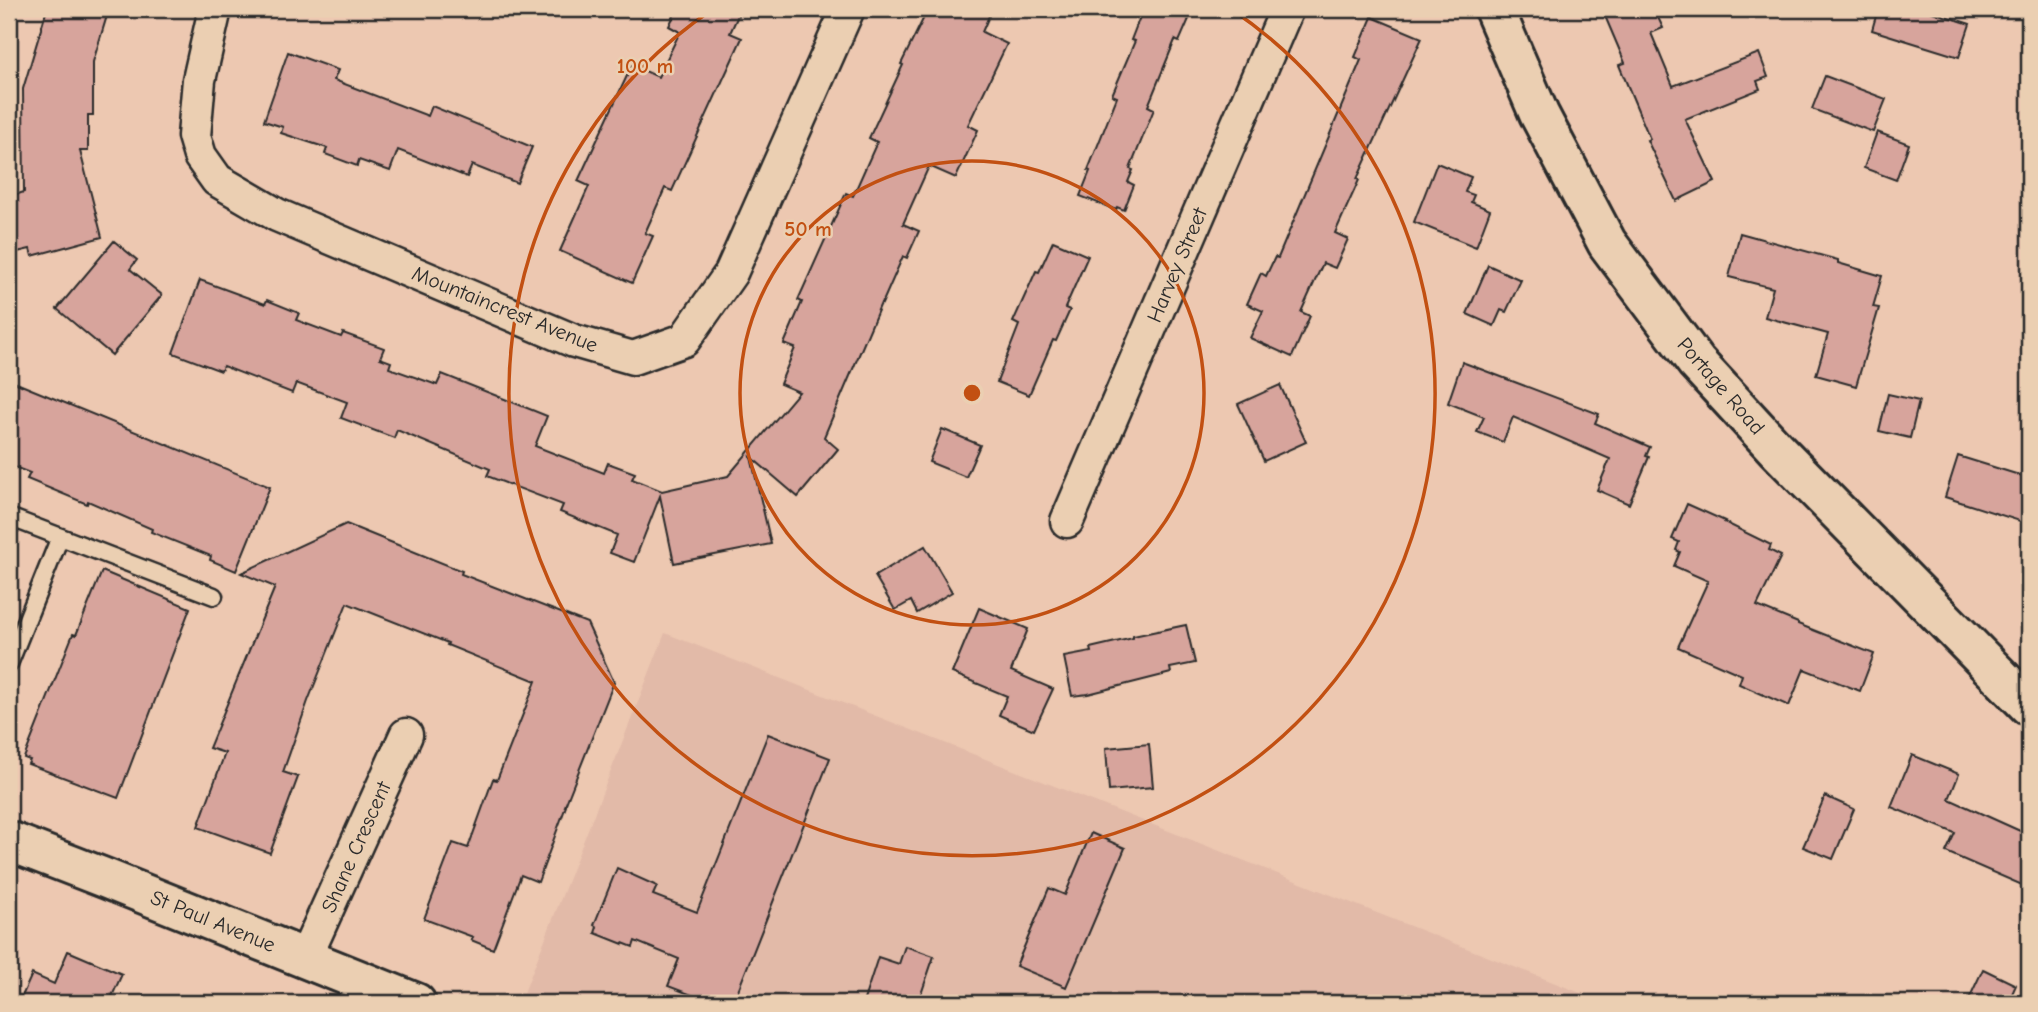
<svg xmlns="http://www.w3.org/2000/svg" width="2038" height="1012" font-family="'Comic Neue',sans-serif">
<style>
.built{fill:#e2baa8}
.building{fill:#d7a49c;stroke:#2b2b2b;stroke-width:2}
.lines{fill:none;stroke-linecap:round;stroke-linejoin:round}
.lane-casing{stroke:#2b2b2b;stroke-width:21}
.street-casing{stroke:#2b2b2b;stroke-width:37}
.secondary-casing{stroke:#2b2b2b;stroke-width:44}
.lane{stroke:#ebcfb2;stroke-width:16}
.street{stroke:#ebcfb2;stroke-width:32}
.secondary{stroke:#ebcfb2;stroke-width:38}
.ring{fill:none;stroke:#c25012;stroke-width:3.5}
.labels{text-anchor:middle;stroke-width:5;stroke-linejoin:round;paint-order:stroke}
.street-label{font-size:21px;fill:#2b2b2b;stroke:#ebcfb2}
.centre{fill:#c25012;stroke:#ebcfb2;stroke-width:3.5}
.ring-label{font-size:21px;text-anchor:middle;font-weight:bold;fill:#c25012;stroke:#ebcfb2;stroke-width:5;stroke-linejoin:round;paint-order:stroke}
</style>
<rect width="100%" height="100%" fill="#edc8b1"/>
<filter id="ink" filterUnits="userSpaceOnUse"><feTurbulence type="fractalNoise" baseFrequency=".0143" numOctaves="2"/><feDisplacementMap in="SourceGraphic" scale="14" xChannelSelector="R" yChannelSelector="G"/><feConvolveMatrix kernelMatrix="1 2 1 2 8 2 1 2 1" color-interpolation-filters="sRGB"/></filter>
<g filter="url(#ink)">
<path class="built" d="M665,633L1606,1003H520Z"/>
<g class="building">
<path d="M47,9H109L93,62V115H88V151H80L102,237L32,256L30,249L9,254V197L24,192L23,89Z"/>
<path d="M677,9H741L730,33L742,38L672,191L665,188L645,233L653,236L632,283L560,251L589,186L578,181L632,65L658,77L680,32L669,26Z"/>
<path d="M928,9H992L982,32L1007,44L968,125L978,130L956,178L929,166L903,224L919,231L907,258L903,256L882,304L881,303L824,437L838,449L798,497L751,457L771,544L674,563L660,496L634,562L610,553L617,535L560,512L563,505L487,476L490,469L397,430L394,438L341,418L347,402L296,383L292,393L223,366L221,371L173,353L200,280L265,304L267,300L299,313L296,320L341,337L343,333L384,348L380,358L391,362L389,368L437,385L442,374L547,416L535,446L604,473L608,463L635,473L632,479L662,491L728,476L799,392L780,384L795,348L784,344L802,302L798,300L846,193L853,196L877,142L869,138L903,65L901,64Z"/>
<path d="M1143,9H1186L1183,16L1189,19L1179,42L1175,40L1148,106L1154,109L1130,169L1133,170L1128,182L1134,185L1124,210L1117,207L1116,210L1080,196L1090,171L1088,170L1117,97L1112,95L1135,41L1131,40Z"/>
<path d="M1602,9H1654L1663,28L1651,33L1673,86L1759,53L1768,77L1757,81L1760,89L1685,119L1715,182L1676,201L1647,140L1650,139L1619,65L1625,63Z"/>
<path d="M1878,9H1923L1970,24L1959,57L1872,30Z"/>
<path d="M1372,17L1422,38L1357,179L1359,180L1335,233L1348,239L1335,268L1323,263L1301,312L1310,316L1292,357L1250,338L1263,311L1247,304L1261,273L1266,276L1275,257L1278,258L1361,60L1355,57Z"/>
<path d="M288,52L338,70L334,80L428,116L432,106L532,147L517,183L472,165L467,177L398,150L390,171L359,160L357,166L325,154L327,148L281,133L283,127L264,121Z"/>
<path d="M1825,76L1886,99L1873,132L1812,109Z"/>
<path d="M1877,132L1909,144L1896,180L1864,168Z"/>
<path d="M1437,163L1471,177L1465,192L1474,195L1471,202L1490,210L1476,247L1414,222Z"/>
<path d="M1740,233L1838,260V263L1882,276L1873,307L1879,308L1856,386L1816,375L1828,334L1765,317L1773,288L1729,277Z"/>
<path d="M114,241L137,260L130,269L162,295L112,355L57,309Z"/>
<path d="M1053,241L1088,256L1065,308L1070,310L1056,341L1053,340L1029,395L997,382L1019,325L1013,322L1036,271L1039,272Z"/>
<path d="M1488,265L1521,280L1506,312L1501,310L1494,326L1467,314Z"/>
<path d="M1462,362L1599,414L1595,423L1650,447L1646,456L1649,457L1629,504L1597,490L1610,459L1513,417L1503,442L1477,432L1484,417L1448,403Z"/>
<path d="M9,380L270,487L236,571L210,560L211,556L151,532L152,529L88,501L87,504L27,479L30,473L9,465Z"/>
<path d="M1280,385L1306,442L1264,461L1238,404Z"/>
<path d="M1888,394L1919,401L1910,438L1879,431Z"/>
<path d="M942,429L980,445L966,477L929,462Z"/>
<path d="M1958,456L2029,478V524L1945,497Z"/>
<path d="M1687,504L1725,521L1724,522L1771,545L1769,550L1781,556L1757,606L1798,623V624L1874,654L1860,691L1804,669L1789,706L1739,684L1742,675L1678,647L1708,581L1674,566L1680,552L1676,550L1679,542L1672,539Z"/>
<path d="M346,524L462,571L461,574L587,623L614,682L565,806H566L538,882L521,875L493,949L471,940L473,937L424,919L453,843L468,848L493,779L497,780L536,681L447,645L448,643L347,603L308,701L283,772L298,777L270,853L198,827L225,753L209,748L275,587L241,573Z"/>
<path d="M925,546L952,592L917,613L911,601L895,610L875,576Z"/>
<path d="M102,571L190,608L118,798L28,764L30,760L24,758L73,634L76,635Z"/>
<path d="M979,608L1028,629L1011,671L1053,689L1034,730L999,715L1007,696L952,673Z"/>
<path d="M1186,625L1195,663L1170,668L1171,673L1088,694L1072,696L1064,657L1091,652L1090,648L1133,638V636Z"/>
<path d="M768,734L830,758L733,1003H713L668,986L679,959L635,941L633,947L623,943V944L595,933L597,927L594,925L617,868L657,886L653,895L697,912Z"/>
<path d="M1149,744L1153,787L1109,791L1106,748Z"/>
<path d="M1912,755L1959,774L1949,799L2029,835V888L1946,852L1955,833L1891,807Z"/>
<path d="M1825,796L1854,809L1833,859L1803,847Z"/>
<path d="M1091,833L1125,848L1066,987L1016,966L1049,888L1065,895Z"/>
<path d="M905,946L934,956L918,1003H863L878,957L899,964Z"/>
<path d="M68,951L122,974L109,1003H19L32,974L54,984Z"/>
<path d="M1983,969L2016,985L2008,1003H1967Z"/>
</g>
<g class="lines">
<g class="lane-casing">
<g id="lane">
<path d="M9,517L214,596"/>
<path d="M9,664L60,537"/>
</g>
</g>
<g class="street-casing">
<g id="street">
<path d="M215,9L199,80L194,136L200,156L217,180L277,215L574,341L633,358L684,340L731,273L848,9"/>
<path d="M1067,521L1287,9"/>
<path d="M305,958L406,735"/>
</g>
</g>
<g class="secondary-casing">
<g id="secondary">
<path d="M1494,9L1539,114L1607,243L1696,362L1777,450L2029,706"/>
<path d="M9,841L107,879L416,1003"/>
</g>
</g>
<use href="#lane" class="lane"/>
<use href="#street" class="street"/>
<use href="#secondary" class="secondary"/>
</g>
</g>
<g class="ring">
<circle cx="972" cy="393" r="232"/>
<path d="M1231 9A463 463 0 1 1 713 9"/>
</g>
<g class="labels">
<g class="street-label">
<text transform="translate(1177 265) rotate(-67)" y="7">Harvey Street</text>
<text transform="translate(505 309) rotate(22)" y="7">Mountaincrest Avenue</text>
<text transform="translate(1721 386) rotate(49)" y="7">Portage Road</text>
<text transform="translate(356 847) rotate(-66)" y="7">Shane Crescent</text>
<text transform="translate(213 921) rotate(22)" y="7">St Paul Avenue</text>
</g>
</g>
<circle cx="972" cy="393" r="10" class="centre"/>
<g class="ring-label">
<text x="645" y="73">100 m</text>
<text x="808" y="236">50 m</text>
</g>
<rect width="2038" height="1012" fill="none" stroke="#ebcfb2" stroke-width="35"/>
<rect x="18" y="18" width="2003" height="977" fill="none" stroke="#2b2b2b" stroke-width="2.5" filter="url(#ink)"/>
</svg>
